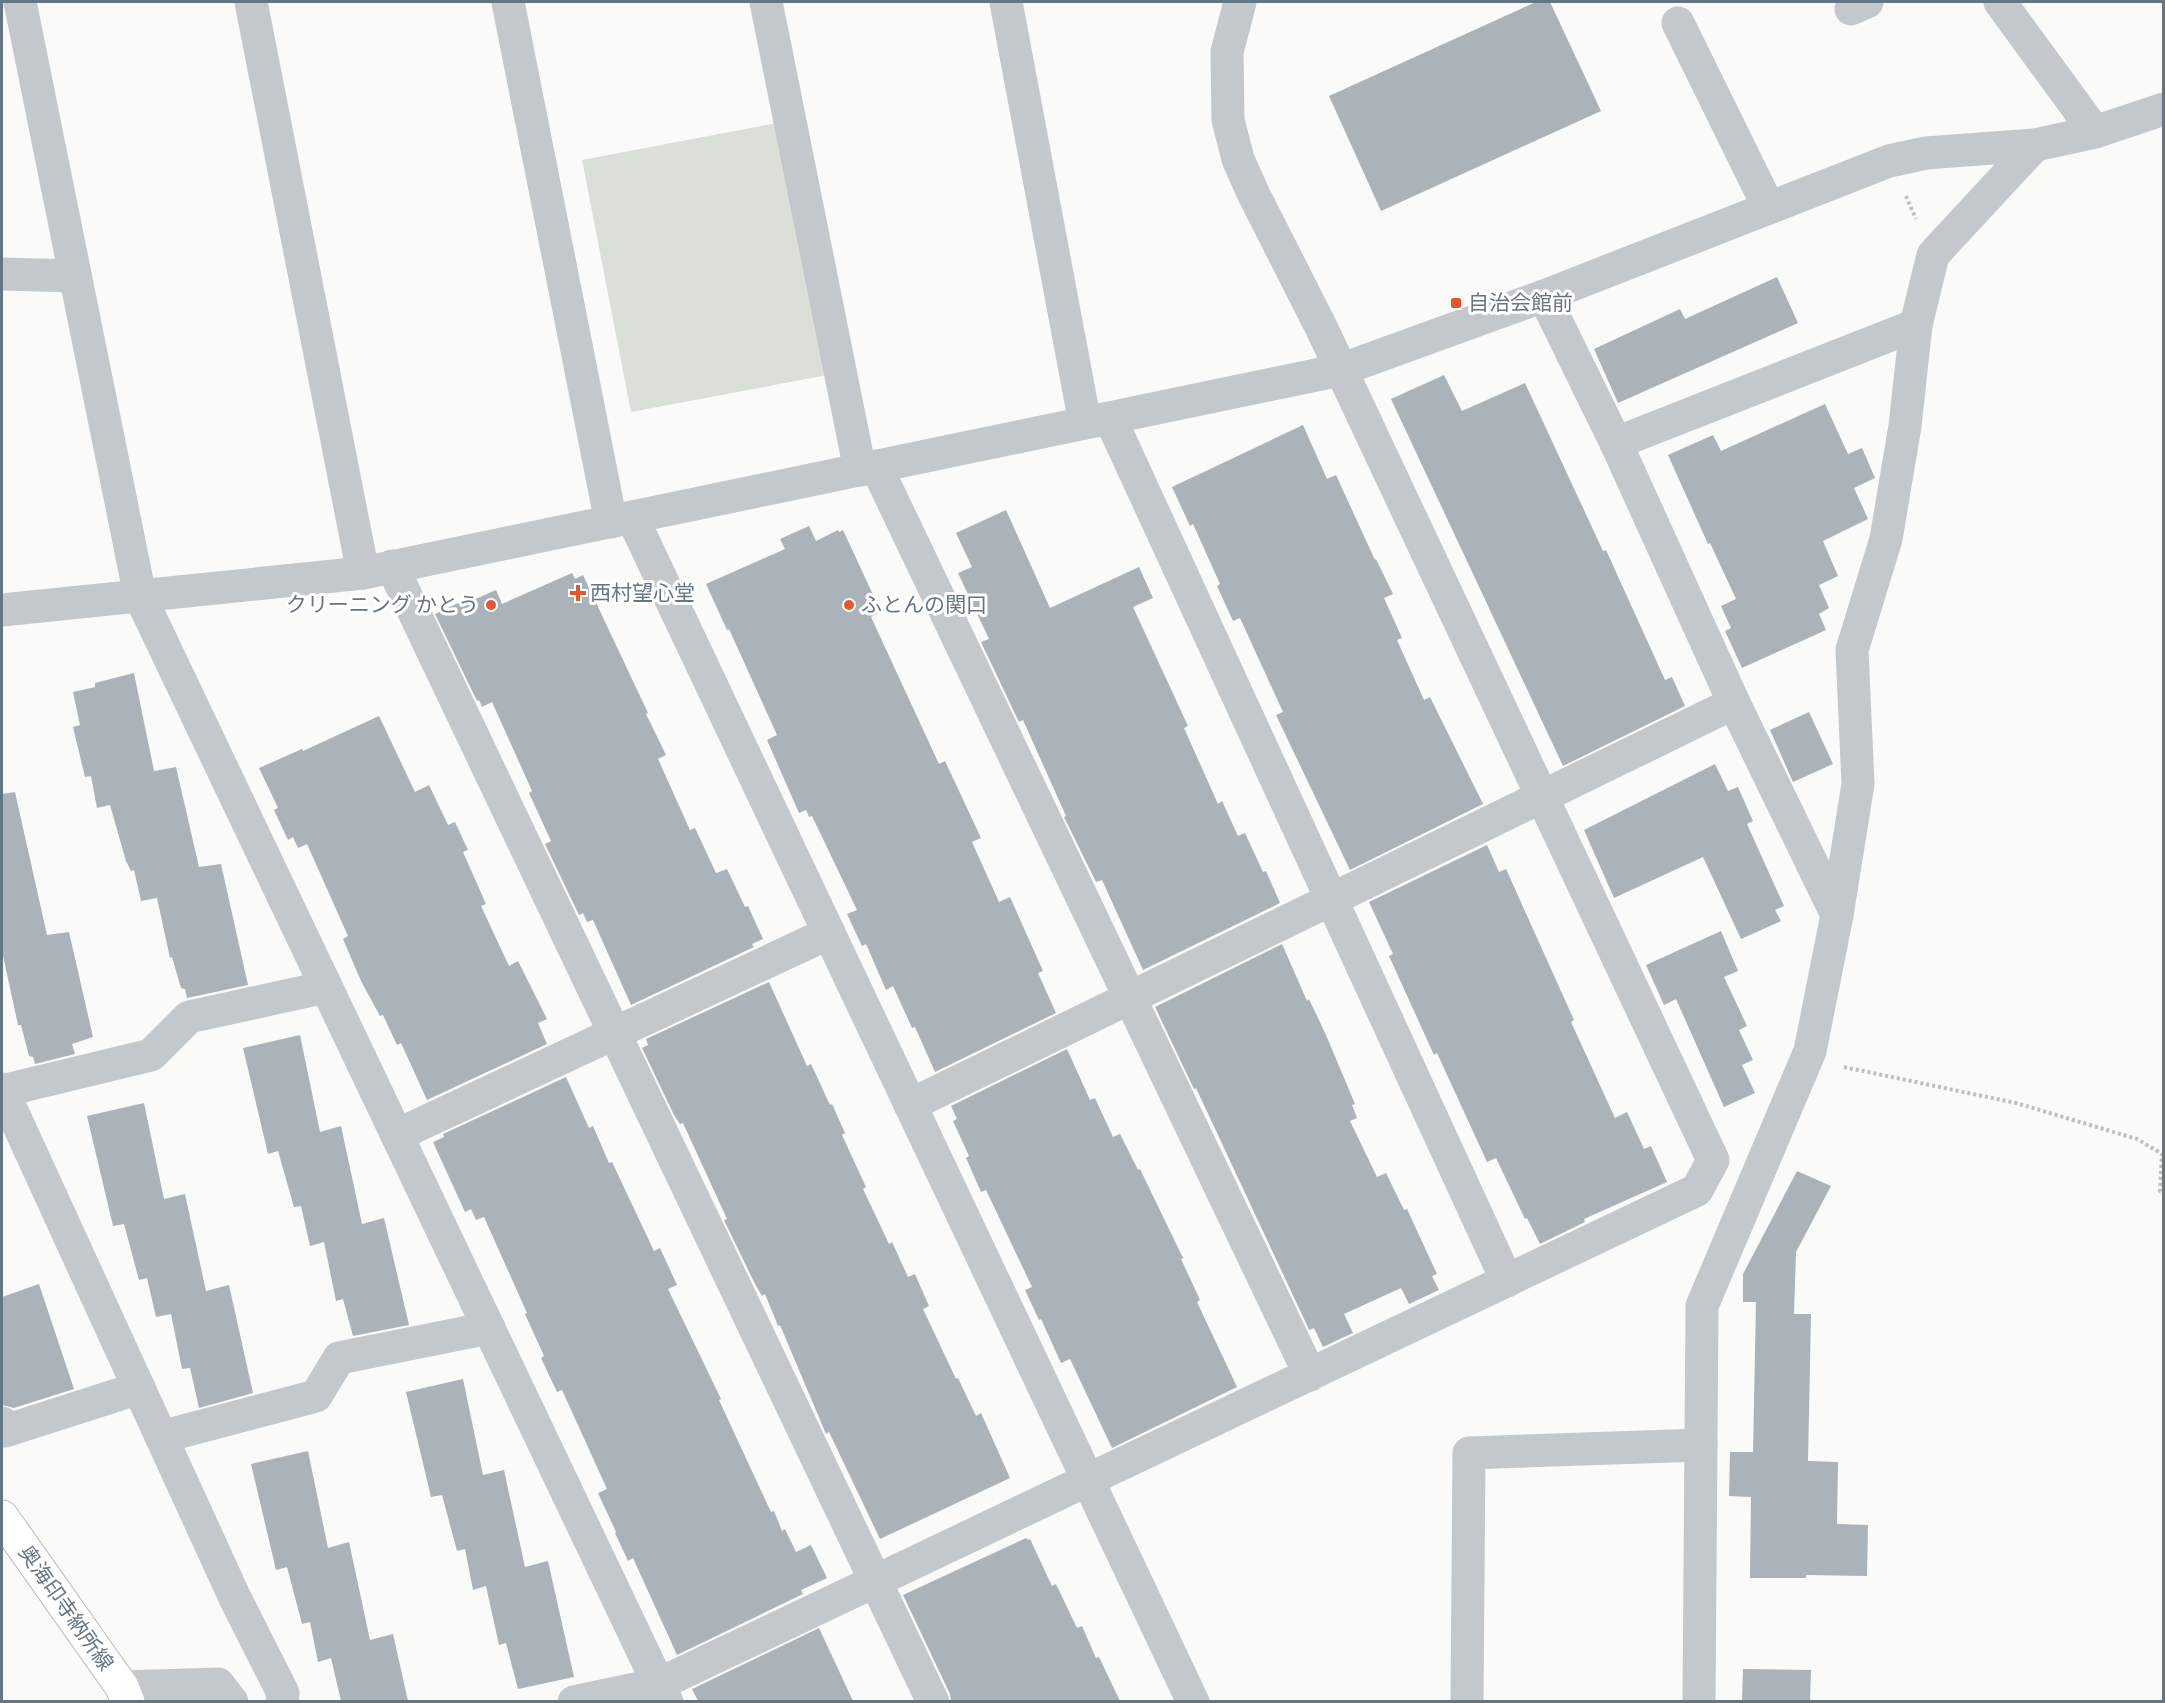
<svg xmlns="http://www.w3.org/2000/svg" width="2165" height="1703" font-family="Manrope,'Noto Sans JP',sans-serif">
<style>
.green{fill:#dadfd7}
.building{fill:#aab3b9}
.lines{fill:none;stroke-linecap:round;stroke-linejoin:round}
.major-casing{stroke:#b5babe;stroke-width:35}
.path{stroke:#bbbfc2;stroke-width:4;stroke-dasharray:3 3;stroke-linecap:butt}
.minor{stroke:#c3c8cc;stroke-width:33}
.major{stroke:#fff;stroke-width:33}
.poi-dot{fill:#e4572e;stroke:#fff;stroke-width:2}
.labels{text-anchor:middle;stroke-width:6;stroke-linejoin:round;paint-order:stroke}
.poi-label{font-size:21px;fill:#657683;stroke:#fff;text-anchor:start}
.street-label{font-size:21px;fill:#657683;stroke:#fff}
</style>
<rect width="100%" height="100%" fill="#fafaf8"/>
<path class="green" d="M782,122L827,375L631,412L582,160Z"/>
<g class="building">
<path d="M1536,2H1550L1601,111L1381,211L1329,96Z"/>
<path d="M1777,277L1798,323L1618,403L1594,349L1680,309L1685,319Z"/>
<path d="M1444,375L1462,411L1525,383L1603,551L1606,550L1665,680L1672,677L1685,706L1563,766L1391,399Z"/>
<path d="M1825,404L1848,454L1862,448L1875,478L1854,488L1868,519L1823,541L1838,576L1819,585L1829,608L1819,614L1826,630L1742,668L1725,631L1731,628L1721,606L1736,599L1710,543L1708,544L1668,455L1713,435L1721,451Z"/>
<path d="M1303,425L1327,479L1336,475L1375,560L1376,559L1393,594L1384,598L1402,638L1397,640L1424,700L1430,697L1483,804L1350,870L1276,715L1283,712L1240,618L1233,621L1217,586L1220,584L1193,524L1190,526L1172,487Z"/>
<path d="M1006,510L1050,608L1139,567L1153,598L1133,607L1188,726L1184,728L1218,804L1222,801L1238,836L1245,833L1263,872L1266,871L1280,903L1143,970L1102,880L1096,882L1064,817L1066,816L1023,720L1019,722L981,642L989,639L958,573L972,567L956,533Z"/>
<path d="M809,526L816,541L838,530L839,532L843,530L881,612L871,617L939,764L945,761L974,823L981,838L972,842L999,902L1010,897L1043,971L1038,973L1056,1013L935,1072L915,1027L912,1028L893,986L886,990L866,944L862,946L847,914L857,910L812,816L809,817L806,810L799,813L767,740L777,735L729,629L727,630L706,584L785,549L780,539Z"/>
<path d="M572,573L575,579L583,575L648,713L646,714L666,755L658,759L690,830L695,828L716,873L727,869L745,907L748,906L763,939L752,944L754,947L631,1005L593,920L587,922L583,913L579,915L545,844L551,841L529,793L532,791L492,702L482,707L479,700L477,701L435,614L469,598L471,601L496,590L502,604Z"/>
<path d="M134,673L154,771L176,767L199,867L221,864L248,985L187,998L185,989L181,988L172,957L170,958L157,898L141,901L134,870L131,871L126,861L110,805L97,808L91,776L85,777L73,727L80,725L73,692L95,687V683Z"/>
<path d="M1809,712L1833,764L1793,782L1770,730Z"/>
<path d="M379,716L415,792L429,785L448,825L455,822L468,850L463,852L486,904L481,906L509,966L518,961L547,1019L538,1023L547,1044L427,1100L401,1043L397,1045L383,1015L380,1016L361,981L343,939L348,936L307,844L298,848L293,837L288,840L274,810L278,808L259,768L302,749L303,751Z"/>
<path d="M1715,764L1728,791L1738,787L1753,821L1747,824L1784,906L1775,910L1781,921L1741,939L1703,857L1614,898L1584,830Z"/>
<path d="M15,792L47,935L69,932L93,1037L72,1044L75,1054L35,1064L33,1057L29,1056L21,1025H18L2,951V794Z"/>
<path d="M1487,845L1499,872L1506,869L1574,1020L1571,1022L1615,1118L1627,1112L1644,1149L1651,1146L1667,1182L1584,1219L1585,1222L1540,1244L1527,1218L1525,1219L1496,1158L1487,1162L1437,1053L1434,1055L1389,956L1393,954L1369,902Z"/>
<path d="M1721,931L1738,971L1724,977L1747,1026L1739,1030L1753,1060L1742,1065L1755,1093L1724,1107L1676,999L1664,1005L1646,965Z"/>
<path d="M1282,944L1307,1001L1309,999L1326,1035L1355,1104L1352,1105L1357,1118L1350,1121L1377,1177L1386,1173L1404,1210L1407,1209L1437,1274L1432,1276L1439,1290L1409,1304L1401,1288L1344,1314L1353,1333L1323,1347L1314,1328L1309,1330L1305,1321L1196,1088L1194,1089L1155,1007Z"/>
<path d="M769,982L807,1066L811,1064L830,1105L832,1104L845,1133L842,1135L866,1187L863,1189L889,1244L892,1242L908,1277L915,1274L929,1306L923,1309L956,1379L958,1378L976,1416L981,1413L1010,1478L880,1539L829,1432L826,1434L780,1325L778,1326L765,1294L762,1296L755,1284L724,1220L727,1219L683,1123L680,1124L674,1115L642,1048L648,1045L646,1039Z"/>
<path d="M300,1035L320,1132L341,1126L362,1224L384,1218L409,1325L353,1336L343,1299L336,1301L324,1242L310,1246L301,1206L294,1207L278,1151L268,1154L243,1048Z"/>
<path d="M1067,1049L1090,1100L1095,1098L1113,1137L1120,1134L1138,1170L1140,1169L1183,1258L1181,1259L1200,1300L1197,1302L1237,1387L1112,1448L1070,1359L1061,1363L1041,1319L1039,1320L1025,1290L1032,1287L986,1190L981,1192L966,1158L969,1156L953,1121L957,1119L951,1106Z"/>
<path d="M566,1077L589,1128L593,1126L609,1163L612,1162L654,1251L660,1248L677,1285L668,1289L721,1399L719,1400L725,1413L771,1512L774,1511L782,1531L785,1529L796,1552L811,1545L827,1578L801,1590L803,1594L677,1655L633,1558L628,1561L615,1533L616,1532L598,1493L607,1489L562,1390L557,1392L541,1358L544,1356L525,1314L527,1313L484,1217L476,1220L471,1209L465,1212L433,1142L444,1137L443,1134Z"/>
<path d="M144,1103L164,1199L185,1194L206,1291L229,1285L253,1393L199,1408L190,1368L182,1369L171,1314L156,1317L147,1278L139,1280L124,1224L113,1226L87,1116Z"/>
<path d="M1797,1171L1831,1186L1796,1252L1794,1314H1811L1808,1461L1838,1462L1837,1524L1868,1525L1867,1576L1806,1575V1578H1750L1751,1497L1729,1496L1730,1452H1753L1756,1302H1743V1274Z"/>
<path d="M39,1284L74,1389L14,1408L2,1405V1297Z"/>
<path d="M463,1379L483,1475L504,1470L525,1567L548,1561L574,1677L518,1689L506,1643L499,1645L486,1586L473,1590L465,1549L457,1551L442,1495L431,1497L406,1392Z"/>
<path d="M308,1451L328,1548L349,1542L370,1640L393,1634L408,1701H341L331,1658L318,1662L310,1622L302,1624L287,1567L276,1570L251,1464Z"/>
<path d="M1026,1538L1028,1540L1030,1539L1052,1586L1056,1584L1077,1628L1082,1626L1096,1658L1099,1657L1120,1701H951L950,1694L903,1595Z"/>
<path d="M819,1628L853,1701H698L692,1689Z"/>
<path d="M1743,1669L1811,1670L1810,1701H1742Z"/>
</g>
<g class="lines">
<g class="major-casing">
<path id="major" d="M2,1517L122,1687L128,1702"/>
</g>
<g class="path">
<path d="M1906,196L1916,219"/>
<path d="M1844,1067L2016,1103L2137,1139L2162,1154L2160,1191L2164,1192"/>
</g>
<g class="minor">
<path d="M20,2L140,596L667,1702"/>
<path d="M251,2L363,573"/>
<path d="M508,2L611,522"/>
<path d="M766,2L860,470"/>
<path d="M1006,2L1085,423"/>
<path d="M2000,2L2095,132"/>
<path d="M1851,9L1867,2"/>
<path d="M1678,23L1769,208"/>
<path d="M2,274L75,276"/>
<path d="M1544,296L1616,443L1734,703L1837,915"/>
<path d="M1110,418L1507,1281"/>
<path d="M1616,443L1916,325"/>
<path d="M876,466L1310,1375"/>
<path d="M632,517L1193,1702"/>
<path d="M392,566L933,1702"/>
<path d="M2,610L363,573L1340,370L1544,296L1889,161L1926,153L2035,145L2095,132L2164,109"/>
<path d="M2,1089L235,1598L283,1693L282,1702"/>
<path d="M2,1091L151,1055L189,1017L326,987"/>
<path d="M910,1105L1734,703"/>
<path d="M397,1135L829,933"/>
<path d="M2,1423L5,1431L139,1388"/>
<path d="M161,1437L316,1396L339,1358L489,1328"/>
<path d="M122,1687L218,1684L232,1702"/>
<path d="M574,1702L659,1684L1697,1190L1713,1160L1321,327L1253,193L1238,159L1228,120L1227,52L1240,2"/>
<path d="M1467,1702L1469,1453L1701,1445"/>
<path d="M1699,1702L1702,1306L1810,1051L1837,915L1858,784L1852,650L1886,539L1905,426L1916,325L1933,255L2035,145"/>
</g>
<use href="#major" class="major"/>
</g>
<g class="poi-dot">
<rect x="1450" y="297" width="12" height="12" rx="3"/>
<path d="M575 584h6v6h6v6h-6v6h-6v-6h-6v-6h6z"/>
<circle cx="491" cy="605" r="6"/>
<circle cx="849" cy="605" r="6"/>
</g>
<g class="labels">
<g class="poi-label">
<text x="1468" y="310">自治会館前</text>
<text x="590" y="600">西村望心堂</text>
<text x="479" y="612" text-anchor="end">クリーニング かとう</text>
<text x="861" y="612">ふとんの関口</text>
</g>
<g class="street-label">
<text transform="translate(66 1608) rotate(55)" y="7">奥海印寺納所線</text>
</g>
</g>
<rect width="2165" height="1703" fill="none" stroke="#657683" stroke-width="6"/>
</svg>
